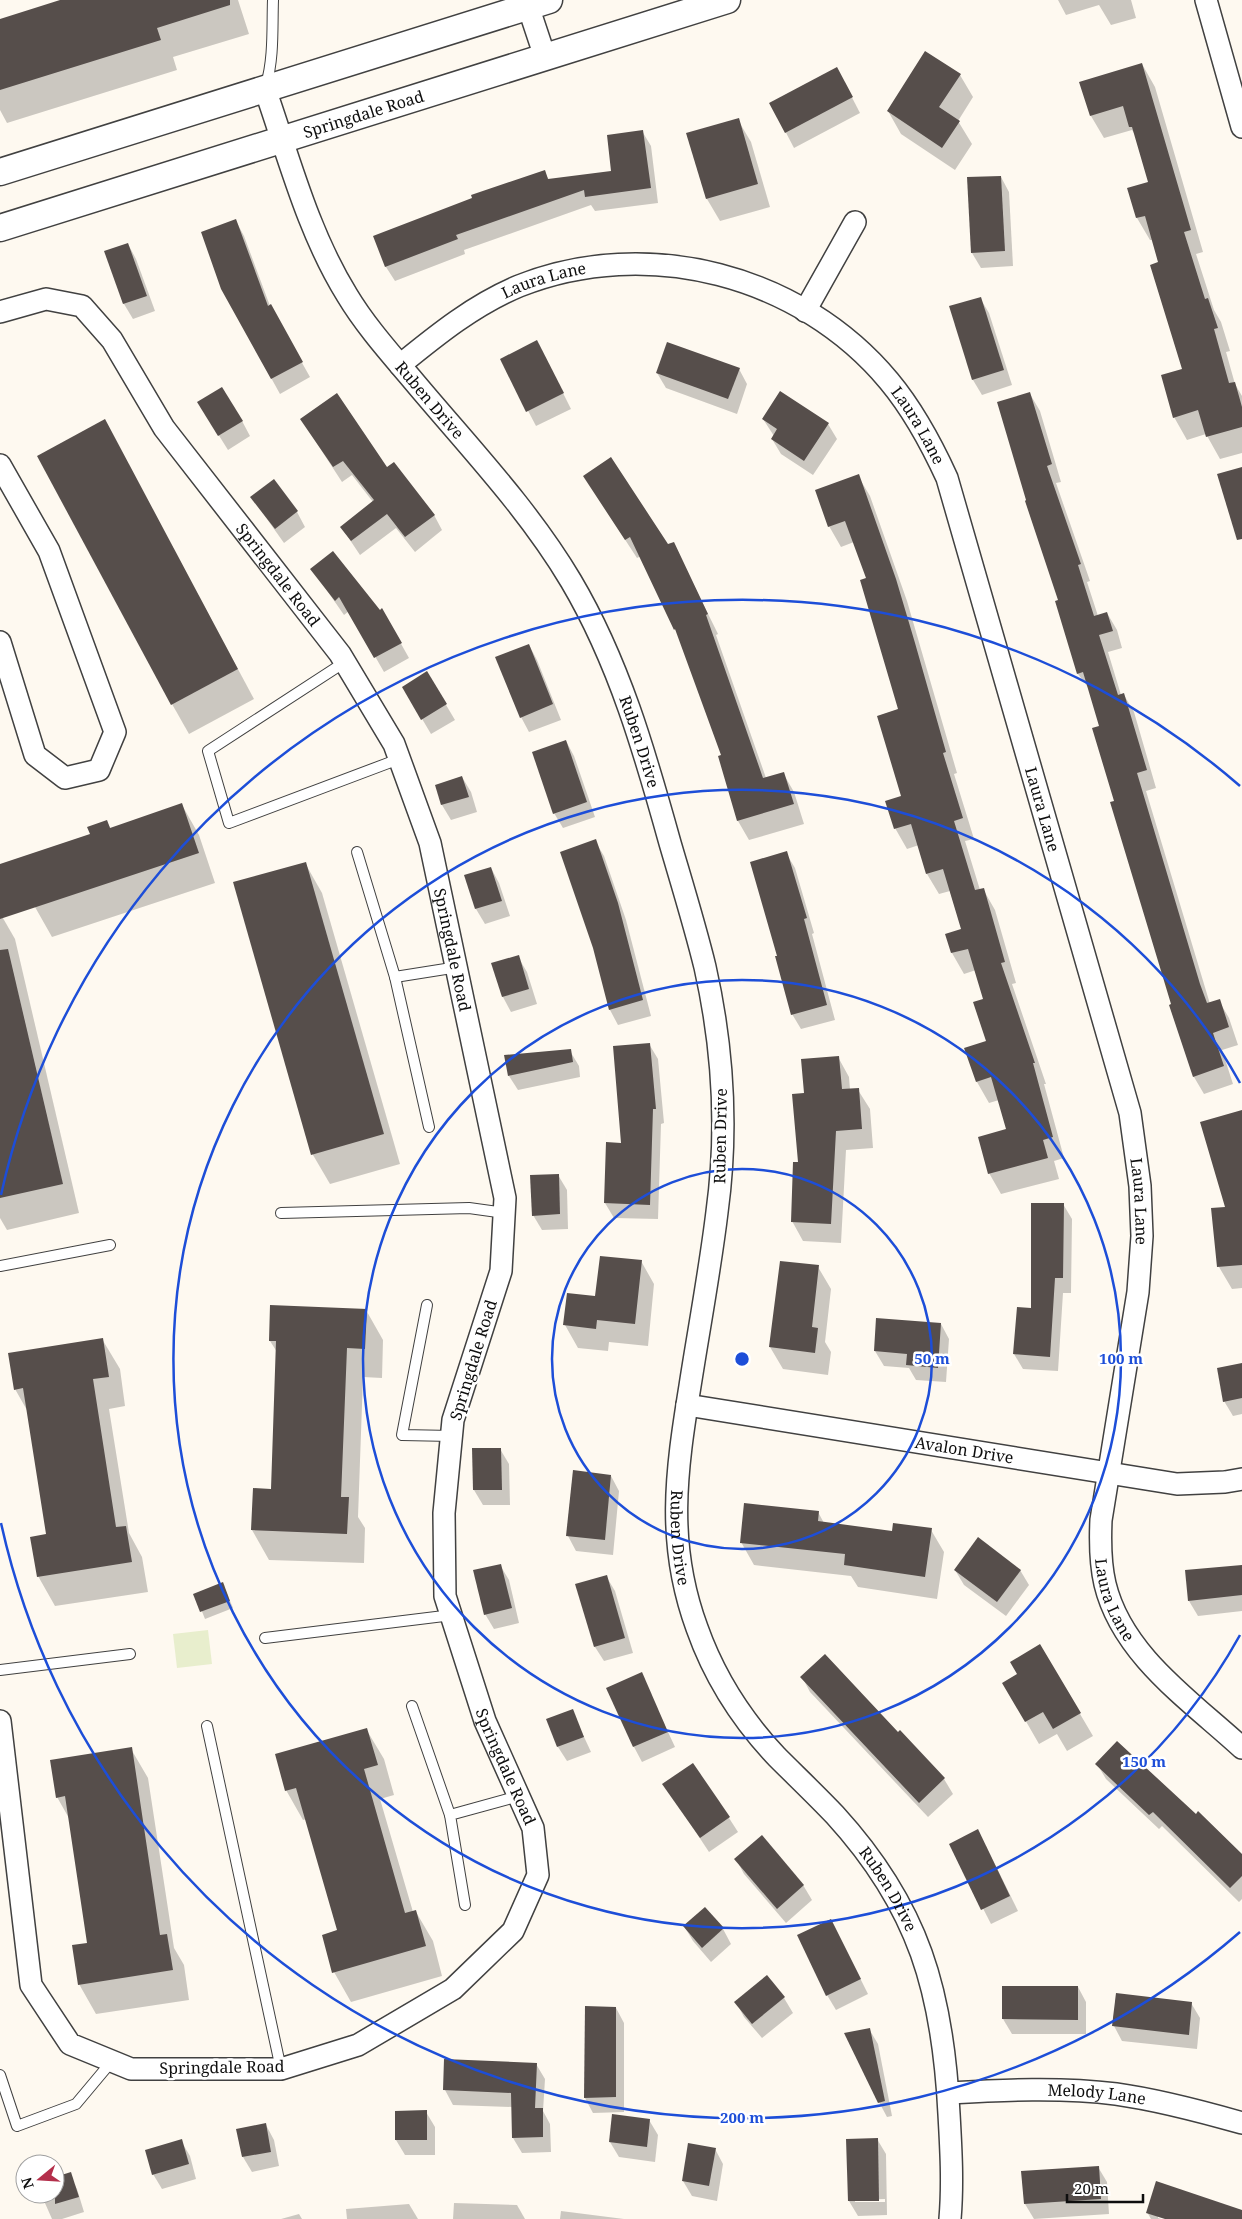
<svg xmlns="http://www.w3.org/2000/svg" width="1242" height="2219" font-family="'Noto Serif',serif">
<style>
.pitch{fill:#e8eecd}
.shadow{fill:#0003;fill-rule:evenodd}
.building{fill:#564e4b}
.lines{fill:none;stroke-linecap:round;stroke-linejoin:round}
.service-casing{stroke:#414141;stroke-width:12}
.minor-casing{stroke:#414141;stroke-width:24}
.tertiary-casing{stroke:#414141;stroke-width:29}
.service{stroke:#fff;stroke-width:10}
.minor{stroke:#fff;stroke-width:21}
.tertiary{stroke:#fff;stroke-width:26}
.ring{fill:none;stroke:#1d4ed8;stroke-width:2.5}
.labels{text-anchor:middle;stroke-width:5;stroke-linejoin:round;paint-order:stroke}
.street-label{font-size:16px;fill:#0e0e0e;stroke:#fff}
.centre{fill:#1d4ed8;stroke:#fff;stroke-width:2.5}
.ring-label{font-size:15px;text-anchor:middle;font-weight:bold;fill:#1d4ed8;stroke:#fff;stroke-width:5;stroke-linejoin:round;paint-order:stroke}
</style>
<rect width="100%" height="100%" fill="#fef9f0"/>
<path class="pitch" d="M208,1630L212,1664L177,1668L173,1634Z"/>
<g class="shadow">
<path d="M64,0H238L249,34L173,57L177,70L7,123L0,110V20Z"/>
<path d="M1058,0H1131L1136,18L1111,25L1099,5L1066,15Z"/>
<path d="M1142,64L1155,87L1203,252L1196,254L1214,310L1221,322L1230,351L1226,352L1235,384L1242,396V453L1220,459L1206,434L1187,440L1174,417L1184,370L1153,240H1150L1137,218L1129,189L1149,183L1136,136L1132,130L1104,138L1091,116L1081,83Z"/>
<path d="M960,75L973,97L958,121L972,144L955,170L901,134L888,111Z"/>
<path d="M845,84L860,113L794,148L771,104Z"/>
<path d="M738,120L751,142L770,207L720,221L707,199L688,134Z"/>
<path d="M642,131L651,146L658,203L595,211L591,205L464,250L465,254L395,281L386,267L375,237L544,171L549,180L613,172Z"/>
<path d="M1001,177L1009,192L1013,266L981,268L972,253Z"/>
<path d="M236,221L244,236L270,306L310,377L280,394L222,289Z"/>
<path d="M128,244L136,259L155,311L133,319L124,304L106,252Z"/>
<path d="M980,298L989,313L1012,385L982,395L973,380L951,307Z"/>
<path d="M545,357L571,409L536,426L501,359Z"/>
<path d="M739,369L747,384L737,414L666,388L657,373Z"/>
<path d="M1030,394L1040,411L1061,482L1056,483L1090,581L1087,582L1098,616L1107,613L1117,630L1122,648L1108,652L1121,695H1124L1134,712L1156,788L1146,791L1210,1004L1219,1001L1229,1018L1238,1045L1222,1050L1233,1084L1204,1094L1194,1077L1170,1006L1173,1005L1115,802L1100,727L1090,690L1078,674L1060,600Z"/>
<path d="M208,418L242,421L250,436L228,450Z"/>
<path d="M301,419L387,469L434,515L442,530L415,552L396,528L360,555L342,528L373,502L352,475L342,482Z"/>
<path d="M763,419L828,424L837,439L813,475L781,454L772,439L774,436Z"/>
<path d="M121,451L254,699L189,734L172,704Z"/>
<path d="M858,476L870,496L907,601L957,773L954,774L974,839L965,841L980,890L983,889L995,910L1016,983L1012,984L1046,1084H1044L1064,1158L1054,1161L1059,1179L1001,1194L989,1173L1007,1130L999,1100L989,1103L977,1082L966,1049L987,1042L985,1000L976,970L964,974L952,953L947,934L962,930L950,891L939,894L927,874L919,845L907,849L895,828L902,797L900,710L867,579L854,542L841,547L829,526Z"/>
<path d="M596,495L668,546L673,543L718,634L716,635L766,778L783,773L794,792L804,824L749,840L738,821L722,756L680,639L641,556L637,558Z"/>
<path d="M252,498L297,512L305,527L284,543Z"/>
<path d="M312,569L379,611L382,610L409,658L384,672L349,611L344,615Z"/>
<path d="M529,645L537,660L561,720L529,732L521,717Z"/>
<path d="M427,673L455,720L431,734L412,702Z"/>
<path d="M566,741L574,756L595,817L563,828L554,813Z"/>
<path d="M462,777L471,792L477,812L451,820L442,805L437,786Z"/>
<path d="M182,805L199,835L215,883L52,937L35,907L91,835L107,822L111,829Z"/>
<path d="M595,841L604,856L626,920L651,1016L618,1025L610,1010L594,948Z"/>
<path d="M786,853L795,868L814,933L812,934L835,1020L801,1029L792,1014L778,956Z"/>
<path d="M305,863L322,893L400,1164L330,1184L313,1155L235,883Z"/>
<path d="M491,868L499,883L510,916L485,924L476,909L466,876Z"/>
<path d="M0,913L15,939L79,1213L7,1230L0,1218Z"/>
<path d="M518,957L527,972L537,1004L511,1012L503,997L493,964Z"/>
<path d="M649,1044L658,1059L664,1123L661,1124L658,1219L614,1218L605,1203Z"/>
<path d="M570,1051L579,1066L580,1077L518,1090L509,1076Z"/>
<path d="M838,1057L849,1077L850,1090H858L870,1109L873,1148L846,1150L841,1243L803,1241L792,1221L805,1094Z"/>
<path d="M1242,1111V1288L1232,1289L1219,1267L1212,1209L1227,1208Z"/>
<path d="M558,1175L567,1190L568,1229L542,1230L533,1215Z"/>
<path d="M1063,1204L1072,1219L1071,1293H1063L1058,1371L1023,1369L1014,1354L1032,1309Z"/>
<path d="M641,1261L654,1284L648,1346L609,1342L608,1351L578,1348L565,1325Z"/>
<path d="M818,1267L831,1289L825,1342L831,1352L828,1375L783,1369L770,1347Z"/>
<path d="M366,1310L383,1340L382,1378L363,1377L358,1517L365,1528L364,1563L269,1560L252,1530L254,1490H272L277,1352L270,1341Z"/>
<path d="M941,1324L949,1339L946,1382L916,1380L909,1368L884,1366L875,1351Z"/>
<path d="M102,1339L120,1369L125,1406L109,1409L129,1533L142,1557L148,1592L55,1606L38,1576L48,1536L28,1412L15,1389Z"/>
<path d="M1242,1365V1414L1233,1416L1224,1401Z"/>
<path d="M500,1449L509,1464L510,1505H483L474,1490Z"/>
<path d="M611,1476L619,1491L613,1555L576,1551L568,1536Z"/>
<path d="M818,1512L824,1523L894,1533L931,1530L944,1552L937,1599L858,1587L851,1576L754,1565L741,1542Z"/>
<path d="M500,1565L509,1580L519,1623L494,1629L485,1614Z"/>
<path d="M1242,1566V1611L1198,1616L1189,1601Z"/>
<path d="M955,1570H1020L1029,1585L1006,1616L964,1585Z"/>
<path d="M606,1576L615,1591L633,1653L604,1661L595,1647Z"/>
<path d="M223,1584L233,1608L205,1619L195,1594Z"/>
<path d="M1040,1646L1093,1736L1067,1751L1057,1734L1039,1744L1004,1683L1019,1674Z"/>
<path d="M641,1674L675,1747L642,1762L634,1747Z"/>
<path d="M802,1677L898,1734L944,1779L953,1794L928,1817L810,1692Z"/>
<path d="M572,1711L591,1752L567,1761L558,1747Z"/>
<path d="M366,1729L384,1759L394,1795L380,1799L413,1912H416L433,1941L442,1976L351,2002L334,1972L338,1931L307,1819L303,1820L286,1790Z"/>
<path d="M131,1749L148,1778L174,1948L184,1965L189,2000L96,2014L79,1984L89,1944L70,1820L57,1797Z"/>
<path d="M1097,1764L1242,1856V1899L1239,1902L1162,1826L1159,1829L1106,1779Z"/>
<path d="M664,1784L729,1818L738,1832L709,1852Z"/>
<path d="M950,1844L986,1846L1018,1911L991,1924Z"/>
<path d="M736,1859L803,1885L812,1900L786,1923L744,1874Z"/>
<path d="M705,1908L723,1929L731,1944L711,1962L693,1941L684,1926Z"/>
<path d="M831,1920L868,1994L836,2010L827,1995Z"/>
<path d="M1003,1987H1078L1086,2002V2034H1012L1003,2019Z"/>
<path d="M784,1998L793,2013L762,2038L744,2017L736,2002Z"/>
<path d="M1191,2003L1200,2018L1197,2049L1122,2041L1114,2026Z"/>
<path d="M616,2008L624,2023V2112L593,2113L585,2098Z"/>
<path d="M869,2029L878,2044L892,2116L887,2117L879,2102Z"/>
<path d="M536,2064L545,2079L543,2111L550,2124L551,2152L522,2153L513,2138V2107L453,2105L445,2090Z"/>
<path d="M426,2112L435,2127V2155H405L396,2140Z"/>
<path d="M613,2115L649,2120L658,2135L655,2162L619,2157L610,2142Z"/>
<path d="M266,2125L274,2140L279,2166L252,2172L243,2157Z"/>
<path d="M877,2139L886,2154L887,2215L858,2216L849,2201ZM885,2199V2202H855V2200Z"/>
<path d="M181,2141L190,2156L196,2179L162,2189L153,2174Z"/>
<path d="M689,2145L715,2149L723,2164L717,2201L692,2196L683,2181Z"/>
<path d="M1098,2167L1107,2182L1109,2214L1034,2219L1025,2204L1023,2172Z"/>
<path d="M69,2175L77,2189L84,2212L62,2219H52L41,2194H55V2179Z"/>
<path d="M454,2203L517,2205L525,2219H453Z"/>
<path d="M409,2204L418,2219H347L346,2209Z"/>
<path d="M561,2211L624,2219H560Z"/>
<path d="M1147,2212L1236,2219H1169L1158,2215V2218L1161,2219H1151Z"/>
<path d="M299,2214L302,2219H281Z"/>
</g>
<g class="building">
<path d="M60,0H230V5L157,28L161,40L0,90V19Z"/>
<path d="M925,51L961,74L939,107L960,121L942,148L887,111Z"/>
<path d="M1142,63L1191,230L1184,232L1205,299L1208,298L1218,328L1214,329L1229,383L1235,382L1242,407V427L1206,437L1198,410L1173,418L1161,375L1182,369L1150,265L1158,262L1145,216L1136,218L1127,188L1148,182L1132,127H1129L1123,106L1090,116L1079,82Z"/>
<path d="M837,67L853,97L785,133L769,103Z"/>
<path d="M739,118L758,184L706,199L686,133Z"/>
<path d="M643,130L651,188L585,197L584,190L456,235L458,239L385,267L373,236L472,198L471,195L545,170L548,179L611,171L607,135Z"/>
<path d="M1001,176L1005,251L971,253L967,177Z"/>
<path d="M236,219L268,306L271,304L303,362L271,379L221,289L201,232Z"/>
<path d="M128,243L147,296L123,304L104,251Z"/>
<path d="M981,297L1004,370L972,380L949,306Z"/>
<path d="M537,340L564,393L526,412L500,359Z"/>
<path d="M667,342L740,368L728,399L656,373Z"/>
<path d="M222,387L243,421L218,436L197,402Z"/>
<path d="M780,391L829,423L804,461L771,439L777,429L762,419Z"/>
<path d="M1030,392L1052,464L1047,466L1081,564L1078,565L1094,616L1107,612L1113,631L1099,635L1118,695L1124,693L1147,770L1137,773L1200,984L1207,1003L1220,999L1229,1027L1213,1033L1224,1066L1193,1077L1169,1005L1171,1004L1110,802L1114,801L1092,728L1099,726L1083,672L1077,674L1055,601L1058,600L1025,501L1026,500L997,402Z"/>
<path d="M337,393L387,467L394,462L435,515L405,537L387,514L351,541L340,527L374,500L343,461L333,467L300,419Z"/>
<path d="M105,419L238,669L171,705L37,456Z"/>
<path d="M611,457L668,544L674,542L708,614L706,615L763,778L784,772L794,804L737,821L718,756L721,755L675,629L674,630L630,537L625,540L583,476Z"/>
<path d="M1242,467V539L1237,540L1217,474Z"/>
<path d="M859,474L896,579L915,643L946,752L943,753L963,818L954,821L975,890L984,888L1005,962L1001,963L1035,1063H1033L1053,1137L1043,1140L1048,1158L988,1174L978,1137L1006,1129L991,1077L976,1082L964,1048L986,1041L973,1002L983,999L968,949L951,953L945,934L961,929L943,869L926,874L911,824L894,829L885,801L901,796L877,716L898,709L860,580L866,578L845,521L828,527L815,490Z"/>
<path d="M274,479L298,511L275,529L250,497Z"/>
<path d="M333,551L380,610L382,608L402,643L374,658L339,597L335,601L310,569Z"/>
<path d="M529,644L553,704L520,718L495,657Z"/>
<path d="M427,671L447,704L421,720L402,687Z"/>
<path d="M566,740L587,802L553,814L532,752Z"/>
<path d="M462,776L469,797L441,805L435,785Z"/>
<path d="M182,803L199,853L0,919V864L90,834L87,827L107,820L110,828Z"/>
<path d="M596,839L618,903L643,1000L609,1010L593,948L560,852Z"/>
<path d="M787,851L807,918L804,919L827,1005L791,1015L775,956H777L750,862Z"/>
<path d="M306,862L384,1134L311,1155L233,882Z"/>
<path d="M491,867L502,901L475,909L464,875Z"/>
<path d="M8,949L63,1184L0,1198V950Z"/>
<path d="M519,955L529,989L502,997L491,963Z"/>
<path d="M650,1043L656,1109H653L650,1205L604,1203L606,1142L621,1143L613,1046Z"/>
<path d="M571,1049L573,1062L508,1076L504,1055Z"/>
<path d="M839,1056L842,1089L859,1088L862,1129L836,1131L831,1224L791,1222L793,1162H798L792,1094L804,1093L801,1059Z"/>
<path d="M1242,1110V1265L1217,1267L1211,1208L1225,1207L1200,1122Z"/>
<path d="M559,1174L560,1214L532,1216L530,1175Z"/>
<path d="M1031,1203H1064L1063,1278H1055L1050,1357L1013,1354L1017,1307L1031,1308Z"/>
<path d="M600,1256L642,1260L635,1324L597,1320L596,1329L563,1325L567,1293L595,1296Z"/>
<path d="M780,1261L819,1265L812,1327L818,1328L815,1353L769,1347Z"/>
<path d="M270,1305L367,1309L365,1349L347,1348L341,1497H349L347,1534L251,1530L253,1488L271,1489L276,1341H269Z"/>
<path d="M876,1318L941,1323L938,1368L906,1365L907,1354L874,1351Z"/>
<path d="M103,1338L109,1377L93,1379L116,1527L126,1526L132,1562L37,1577L30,1537L46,1534L23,1388L14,1390L8,1353Z"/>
<path d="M1242,1363V1398L1223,1402L1217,1368Z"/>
<path d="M472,1448H501L502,1490H473Z"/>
<path d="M573,1470L611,1475L605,1540L566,1536Z"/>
<path d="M744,1503L819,1511L818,1521L892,1531L893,1523L932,1528L925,1577L844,1565L845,1554L740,1543Z"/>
<path d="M978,1537L1021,1570L997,1602L954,1570Z"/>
<path d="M501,1564L512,1608L484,1615L473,1570Z"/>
<path d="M1242,1565V1595L1188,1601L1185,1570Z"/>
<path d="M607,1575L625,1638L594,1647L575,1584Z"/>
<path d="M223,1582L230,1601L200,1612L193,1594Z"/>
<path d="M1040,1644L1081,1713L1053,1729L1043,1712L1025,1722L1002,1683L1017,1674L1010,1662Z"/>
<path d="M825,1654L898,1732L900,1730L945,1778L919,1803L800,1677Z"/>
<path d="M642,1672L668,1732L633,1747L606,1688Z"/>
<path d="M573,1709L584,1737L557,1747L546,1719Z"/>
<path d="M367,1728L378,1765L364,1769L405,1913L416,1910L426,1946L332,1973L322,1935L337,1930L296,1788L285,1791L275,1754Z"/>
<path d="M1117,1741L1196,1814L1198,1811L1242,1854V1876L1230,1888L1153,1812L1149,1815L1095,1764Z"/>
<path d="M132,1747L160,1935L167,1934L173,1970L78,1985L72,1945L87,1943L65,1796L56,1798L50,1760Z"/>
<path d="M693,1763L730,1817L700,1838L662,1784Z"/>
<path d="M978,1829L1010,1896L981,1910L949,1844Z"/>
<path d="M762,1835L804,1885L777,1909L734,1859Z"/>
<path d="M705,1907L724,1928L702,1948L683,1926Z"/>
<path d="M831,1919L861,1979L826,1996L797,1935Z"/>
<path d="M767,1975L785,1997L752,2024L734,2002Z"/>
<path d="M1002,1986H1078V2020L1002,2019Z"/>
<path d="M1116,1993L1192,2002L1189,2035L1112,2026Z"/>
<path d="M585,2006L616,2007V2097L584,2098Z"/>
<path d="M870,2028L885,2101L878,2103L844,2033Z"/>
<path d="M444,2059L537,2063L535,2108H543V2137L512,2138L511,2093L443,2090Z"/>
<path d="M427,2110V2140H395V2111Z"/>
<path d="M612,2114L650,2119L647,2147L609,2142Z"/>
<path d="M266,2123L271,2152L242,2157L236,2129Z"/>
<path d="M878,2138L879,2201H848L846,2139Z"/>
<path d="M182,2139L189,2164L152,2175L145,2150Z"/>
<path d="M688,2143L716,2148L709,2186L682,2181Z"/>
<path d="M1099,2166L1101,2199L1024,2204L1021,2171Z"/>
<path d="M71,2172L79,2197L55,2204V2177Z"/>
<path d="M1156,2181L1242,2210V2219H1165L1146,2213Z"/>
</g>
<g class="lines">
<g class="service-casing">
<g id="service">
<path d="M266,85C274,58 272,28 273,0"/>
<path d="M345,662L208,751L229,823L399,759"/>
<path d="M357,852L395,977L458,967"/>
<path d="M395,977L429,1127"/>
<path d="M281,1213L469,1208L505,1213"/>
<path d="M0,1266L110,1245"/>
<path d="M427,1305L402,1435L452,1436"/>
<path d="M265,1638L452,1615"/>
<path d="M0,1670L130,1654"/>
<path d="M412,1706L450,1815"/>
<path d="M207,1726L281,2069"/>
<path d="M465,1905L450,1815L519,1796"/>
<path d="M0,2075L17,2126L76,2104L112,2061"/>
</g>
</g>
<g class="minor-casing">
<g id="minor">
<path d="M526,0L545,57"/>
<path d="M1206,0L1242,127"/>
<path id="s1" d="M265,89C289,158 308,232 347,295C365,325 389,352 411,378C466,444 527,507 571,581C619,662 645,753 670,843C682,884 695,926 705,967C723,1047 728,1131 717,1212C710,1270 699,1328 690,1386C676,1472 666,1544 697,1628C714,1676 742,1720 777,1757C796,1776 816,1795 835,1815C919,1907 943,1992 949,2114C951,2149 953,2184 950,2219"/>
<path d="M805,311L855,222"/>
<path id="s2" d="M0,312L46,299L82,306L112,340L164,428L340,654L394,744L430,843L505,1198L501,1271L453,1420L444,1513L445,1596L485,1721L533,1828L538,1875L513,1931L453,1989L358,2045L281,2069H131L70,2044L31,1985L0,1721"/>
<path id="s3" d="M400,365C438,334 474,305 519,286C647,235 801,275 889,381C914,411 931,443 947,478L1130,1113L1140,1186L1142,1236L1138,1292L1101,1520C1100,1542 1100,1563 1105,1584C1122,1655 1191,1701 1242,1748"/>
<path d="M0,465L49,551L115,732L99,770L65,778L35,755L0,642"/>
<path id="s4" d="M687,1405L1177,1484L1225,1482L1242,1479"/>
<path id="s5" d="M948,2093C1004,2090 1060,2087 1116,2094C1159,2100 1200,2111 1242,2123"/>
</g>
</g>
<g class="tertiary-casing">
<g id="tertiary">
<path d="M0,172L549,0"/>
<path id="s6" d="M0,228L727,0"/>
</g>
</g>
<use href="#service" class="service"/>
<use href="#minor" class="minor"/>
<use href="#tertiary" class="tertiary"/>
</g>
<g class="ring">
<circle cx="742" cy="1359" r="190"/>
<circle cx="742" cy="1359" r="379"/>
<path d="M1240 1635A569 569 0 1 1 1240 1083"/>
<path d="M1240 1932A759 759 0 0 1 1 1523M1 1195A759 759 0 0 1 1240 786"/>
</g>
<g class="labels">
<g class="street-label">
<text dy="6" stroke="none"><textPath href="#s6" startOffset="381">Springdale Road</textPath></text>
<text dy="6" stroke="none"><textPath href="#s3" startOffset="169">Laura Lane</textPath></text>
<text dy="6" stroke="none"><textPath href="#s1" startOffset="356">Ruben Drive</textPath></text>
<text dy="6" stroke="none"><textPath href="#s3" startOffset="604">Laura Lane</textPath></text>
<text dy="6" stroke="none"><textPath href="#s2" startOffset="418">Springdale Road</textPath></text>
<text dy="6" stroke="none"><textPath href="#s1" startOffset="761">Ruben Drive</textPath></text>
<text dy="6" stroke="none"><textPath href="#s3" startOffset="1009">Laura Lane</textPath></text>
<text dy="6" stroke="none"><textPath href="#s2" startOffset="838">Springdale Road</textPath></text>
<text transform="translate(720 1136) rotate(-89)" y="6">Ruben Drive</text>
<text dy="6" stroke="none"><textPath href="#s3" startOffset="1414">Laura Lane</textPath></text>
<text transform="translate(473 1360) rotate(-73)" y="6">Springdale Road</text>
<text dy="6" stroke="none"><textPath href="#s4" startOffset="281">Avalon Drive</textPath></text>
<text dy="6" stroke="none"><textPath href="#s1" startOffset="1571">Ruben Drive</textPath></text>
<text dy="6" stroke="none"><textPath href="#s3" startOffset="1818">Laura Lane</textPath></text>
<text dy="6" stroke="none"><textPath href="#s2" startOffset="1679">Springdale Road</textPath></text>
<text dy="6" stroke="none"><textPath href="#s1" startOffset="1990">Ruben Drive</textPath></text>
<text transform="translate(222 2067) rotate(-1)" y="6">Springdale Road</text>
<text dy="6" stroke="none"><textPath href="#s5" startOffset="149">Melody Lane</textPath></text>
</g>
</g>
<circle cx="742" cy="1359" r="8" class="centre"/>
<g class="ring-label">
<text x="932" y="1364">50 m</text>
<text x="1121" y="1364">100 m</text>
<text x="1144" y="1767">150 m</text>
<text x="742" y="2123">200 m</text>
</g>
<g transform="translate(40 2179) rotate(252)"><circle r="24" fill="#ffffff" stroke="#9f9f9f"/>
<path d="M0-4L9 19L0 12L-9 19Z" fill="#b42f4b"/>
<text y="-8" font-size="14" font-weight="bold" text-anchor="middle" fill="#0e0e0e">N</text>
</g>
<path d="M1067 2194v8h76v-8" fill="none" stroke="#0e0e0e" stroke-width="2.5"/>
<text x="1074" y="2194" font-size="15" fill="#0e0e0e" stroke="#ffffff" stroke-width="4" paint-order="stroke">20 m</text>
</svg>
